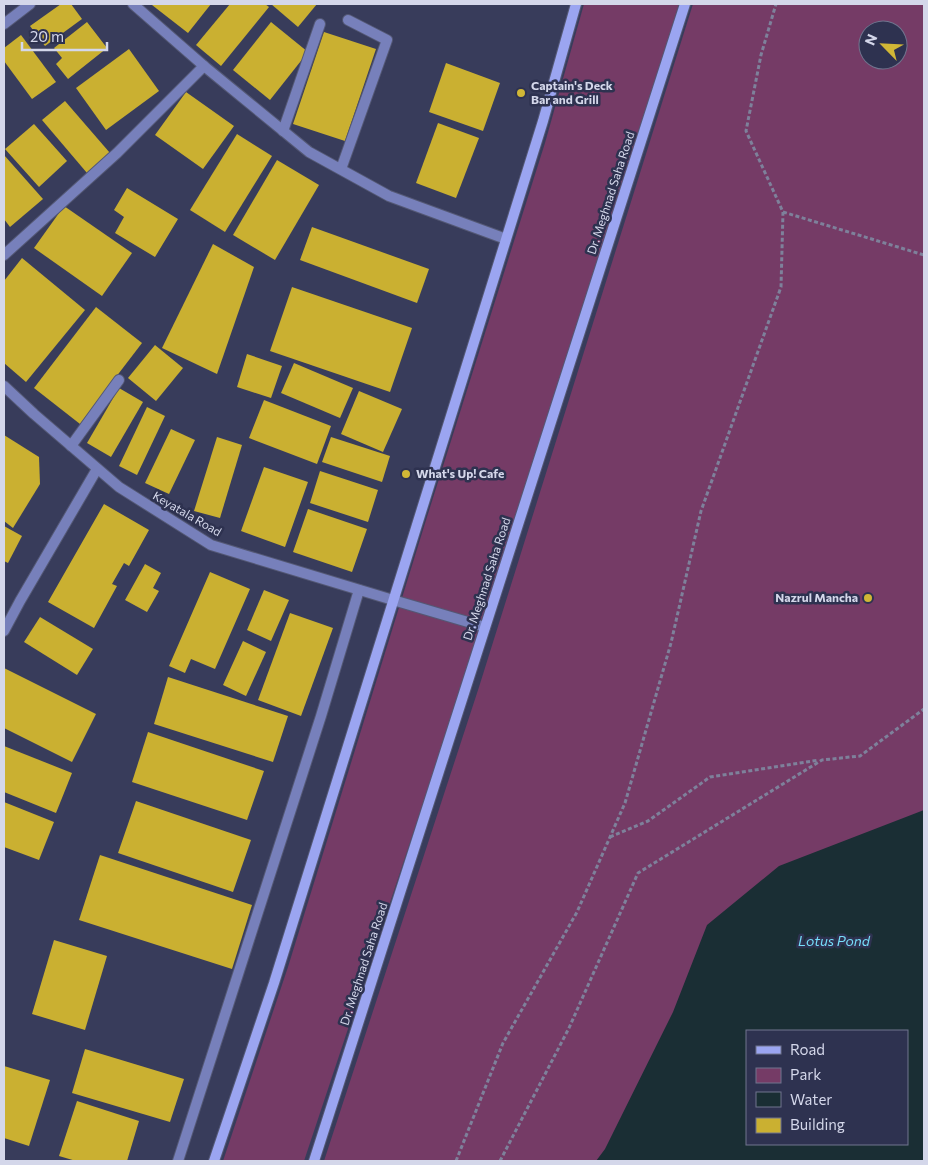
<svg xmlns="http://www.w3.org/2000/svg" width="928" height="1165" font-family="Commissioner,sans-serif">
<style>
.green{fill:#753b66;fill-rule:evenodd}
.water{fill:#1a2e34;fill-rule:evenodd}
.building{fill:#cab031}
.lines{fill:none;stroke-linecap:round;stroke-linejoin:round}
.lane-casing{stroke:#545875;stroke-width:12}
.street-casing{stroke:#545875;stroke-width:12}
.secondary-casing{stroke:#545875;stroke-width:12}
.path{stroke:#7e819b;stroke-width:3;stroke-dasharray:4 2.5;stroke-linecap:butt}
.lane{stroke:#7780bb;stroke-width:10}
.street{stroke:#7780bb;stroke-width:10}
.secondary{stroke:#9ba5f1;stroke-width:10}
.poi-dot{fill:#d1b736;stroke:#2e3250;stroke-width:2}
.labels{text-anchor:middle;stroke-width:5;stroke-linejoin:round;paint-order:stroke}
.poi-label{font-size:12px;font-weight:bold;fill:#d4d7ea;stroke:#2e3250;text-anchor:start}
.street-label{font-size:12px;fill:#d4d7ea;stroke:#2e3250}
.water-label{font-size:14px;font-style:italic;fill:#76ddf9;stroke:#2e3250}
</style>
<rect width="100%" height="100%" fill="#383c5b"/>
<g class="green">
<path d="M584,4H679L618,208L533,473L304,1161H223L288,967L427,517L545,143Z"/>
<path d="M693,4H924V1161H324L479,687ZM868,30H898V60H868ZM747,1031H907V1144H747Z"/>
</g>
<path class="water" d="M924,810V1161H596L605,1149L673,1012L707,925L779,866ZM747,1031H907V1144H747Z"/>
<g class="building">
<path d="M61,4H71L82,19L45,46L30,26Z"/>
<path d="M153,4H211L188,33L152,5Z"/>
<path d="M230,4H265L269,7L221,66L196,45Z"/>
<path d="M271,4H317L298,27Z"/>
<path d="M87,22L107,48L68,79L56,64L62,58L54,48Z"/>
<path d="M271,22L308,52L270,100L233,70Z"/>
<path d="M324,32L376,49L345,141L293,124Z"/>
<path d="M21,35L56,82L32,99L4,61V48Z"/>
<path d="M129,49L159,91L106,130L76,88Z"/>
<path d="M446,63L500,83L483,131L429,112Z"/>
<path d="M186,92L234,126L203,169L155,135Z"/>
<path d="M65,101L110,153L87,173L42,120Z"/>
<path d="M438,123L479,138L456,198L416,183Z"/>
<path d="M34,124L67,161L39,187L5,149Z"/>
<path d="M237,134L272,156L225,232L190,210Z"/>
<path d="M4,155L43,199L10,227L4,219Z"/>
<path d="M277,160L319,185L275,260L233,235Z"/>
<path d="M127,188L178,219L155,257L115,233L124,217L114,210Z"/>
<path d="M64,206L132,253L102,296L34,248Z"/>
<path d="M312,227L429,269L417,303L300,260Z"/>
<path d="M213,244L254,267L217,374L162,348Z"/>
<path d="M22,258L85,310L26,382L4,363V281Z"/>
<path d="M292,287L412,328L390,392L270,351Z"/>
<path d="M96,307L142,343L80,424L34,388Z"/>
<path d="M155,345L183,368L156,401L128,378Z"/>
<path d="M247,354L282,366L271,398L237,387Z"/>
<path d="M294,363L353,388L340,418L281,393Z"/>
<path d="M119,388L143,402L111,457L87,443Z"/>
<path d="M359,391L402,409L383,452L341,434Z"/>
<path d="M264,400L331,426L317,464L249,438Z"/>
<path d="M147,407L165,416L137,475L119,466Z"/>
<path d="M171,429L195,440L169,494L145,483Z"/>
<path d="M4,435L39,457L40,484L13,528L4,521Z"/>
<path d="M217,437L242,445L220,518L194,511Z"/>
<path d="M331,437L390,456L382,482L322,462Z"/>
<path d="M264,467L308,482L285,547L241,531Z"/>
<path d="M320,471L378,490L368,522L310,503Z"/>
<path d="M104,504L149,530L129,566L124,563L112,584L117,586L94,628L48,602Z"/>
<path d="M308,509L367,529L352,572L293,552Z"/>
<path d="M4,526L22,536L8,563L4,561Z"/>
<path d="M145,564L161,573L153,588L159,591L147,612L125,600Z"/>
<path d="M210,572L250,589L215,669L191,659L185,673L169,666Z"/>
<path d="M264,590L289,600L271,641L247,630Z"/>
<path d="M290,613L333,628L301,716L258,700Z"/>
<path d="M40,617L93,649L77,675L24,642Z"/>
<path d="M243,641L266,652L246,696L223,685Z"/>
<path d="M4,668L96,714L72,762L4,728Z"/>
<path d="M168,677L288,716L273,762L154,724Z"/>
<path d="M148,732L264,771L247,820L132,782Z"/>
<path d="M4,746L72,773L56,813L4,792Z"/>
<path d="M136,801L251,840L233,892L118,853Z"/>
<path d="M4,802L54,822L39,860L4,847Z"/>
<path d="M100,855L252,905L232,969L79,920Z"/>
<path d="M54,940L107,956L85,1030L32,1014Z"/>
<path d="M85,1049L184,1079L170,1122L72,1093Z"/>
<path d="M4,1066L50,1080L29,1146L4,1138Z"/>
<path d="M77,1101L139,1121L127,1161H76L59,1156Z"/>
</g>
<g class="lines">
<g class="lane-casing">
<g id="lane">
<path d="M283,131L320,24"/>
<path d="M341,169L387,40L348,20"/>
<path d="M71,446L119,380"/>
</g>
</g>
<g class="street-casing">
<g id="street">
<path d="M133,4L204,66L309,152L389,196L506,239"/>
<path d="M4,24L30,4"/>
<path d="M4,255L117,153L204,66"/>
<path d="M4,386L34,414L119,487L211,545L393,600L485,627"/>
<path d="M4,631L20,601L97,469"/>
<path d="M178,1161L321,716L359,590"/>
</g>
</g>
<g class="secondary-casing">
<g id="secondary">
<path d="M214,1161L274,983L543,121L576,4"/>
<path d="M314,1161L685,4"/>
</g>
</g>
<g class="path">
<path d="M783,212L924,255"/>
<path d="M610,837L648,821L710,777L819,760"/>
<path d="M456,1161L503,1043L577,912L625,803L671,643L701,511L781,287L783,212L746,131L761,55L776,4"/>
<path d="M500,1161L569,1028L638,873L822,760L860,756L924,709"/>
</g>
<use href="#lane" class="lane"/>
<use href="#street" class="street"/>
<use href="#secondary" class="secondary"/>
</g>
<g class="poi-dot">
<circle cx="521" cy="93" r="5"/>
<circle cx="406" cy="474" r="5"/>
<circle cx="868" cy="598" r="5"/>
</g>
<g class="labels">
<g class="poi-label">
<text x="531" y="90">Captain's Deck<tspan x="531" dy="14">Bar and Grill</tspan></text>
<text x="416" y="478">What's Up! Cafe</text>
<text x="858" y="602" text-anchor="end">Nazrul Mancha</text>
</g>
<g class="street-label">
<text transform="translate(611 193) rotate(-72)" y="4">Dr. Meghnad Saha Road</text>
<text transform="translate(187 514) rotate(30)" y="4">Keyatala Road</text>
<text transform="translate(487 579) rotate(-72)" y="4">Dr. Meghnad Saha Road</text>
<text transform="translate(364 964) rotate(-72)" y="4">Dr. Meghnad Saha Road</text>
</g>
<g class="water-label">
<text x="834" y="946">Lotus Pond</text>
</g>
</g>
<rect width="928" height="1165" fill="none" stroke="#d4d7ea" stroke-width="10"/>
<rect x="746" y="1030" width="162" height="115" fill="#2e3250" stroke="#70748e"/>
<rect x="756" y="1046" width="25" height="8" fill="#9ba5f1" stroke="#70748e"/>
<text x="790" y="1055" font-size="15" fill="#d4d7ea">Road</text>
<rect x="756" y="1068" width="25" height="15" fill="#753b66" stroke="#70748e"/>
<text x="790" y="1080" font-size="15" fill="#d4d7ea">Park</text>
<rect x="756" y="1092" width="25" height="15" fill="#1a2e34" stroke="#70748e"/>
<text x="790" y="1105" font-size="15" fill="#d4d7ea">Water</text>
<rect x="756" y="1118" width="25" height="15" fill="#cab031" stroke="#70748e"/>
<text x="790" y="1130" font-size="15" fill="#d4d7ea">Building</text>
<g transform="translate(883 45) rotate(294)"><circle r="24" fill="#2e3250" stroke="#70748e"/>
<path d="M0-4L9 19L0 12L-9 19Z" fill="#d1b736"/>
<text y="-8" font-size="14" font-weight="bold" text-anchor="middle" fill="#d4d7ea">N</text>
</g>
<path d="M22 42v8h85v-8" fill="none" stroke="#d4d7ea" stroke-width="2.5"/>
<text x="30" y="42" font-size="15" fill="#d4d7ea" stroke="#2e3250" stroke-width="4" paint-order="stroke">20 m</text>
</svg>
